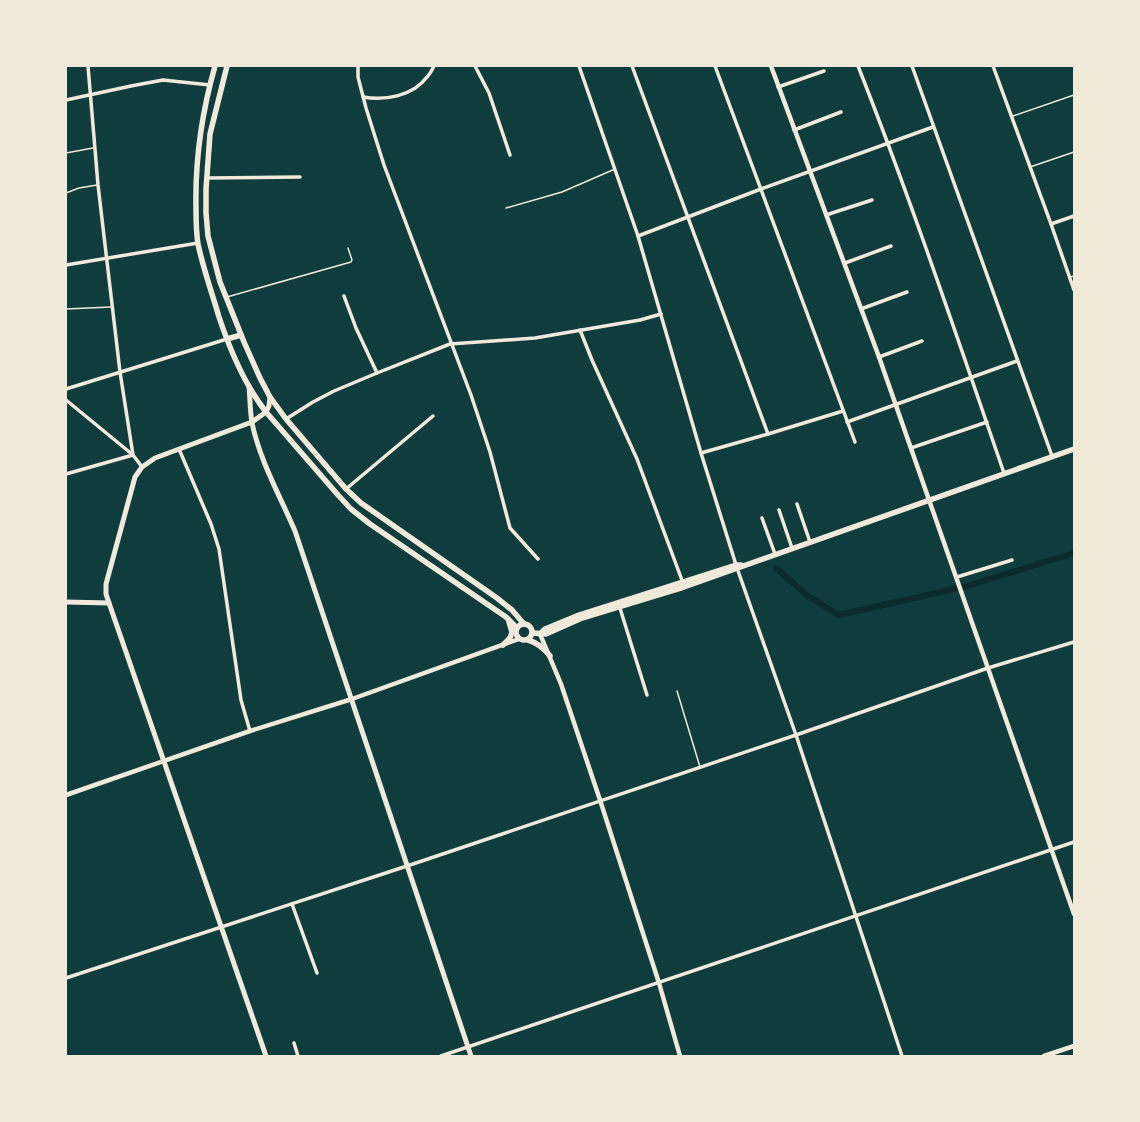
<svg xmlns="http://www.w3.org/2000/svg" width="1140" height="1122" font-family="'Noto Sans',sans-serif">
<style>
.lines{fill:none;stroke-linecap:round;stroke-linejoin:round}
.canal{stroke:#0a2a2b;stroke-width:6}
.service{stroke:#f1e9da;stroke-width:1.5}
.minor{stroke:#f1e9da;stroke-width:3.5}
.tertiary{stroke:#f1e9da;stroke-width:4.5}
.secondary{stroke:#f1e9da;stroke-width:5}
.primary{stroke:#f1e9da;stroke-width:5.5}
</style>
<rect width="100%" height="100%" fill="#0f3d3e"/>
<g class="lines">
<path class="canal" d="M776,568L808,596L839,615L967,586L1074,553"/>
<g class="service">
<path d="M1013,116L1074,95"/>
<path d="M66,153L93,148"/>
<path d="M1030,167L1074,152"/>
<path d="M66,193L79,188L97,185"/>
<path d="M506,208L562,192L615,169"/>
<path d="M1070,277L1074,276"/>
<path d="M227,297L351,262L352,260L348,248"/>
<path d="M66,309L111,307"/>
<path d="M677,691L700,767"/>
</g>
<g class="minor">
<path d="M88,66L98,185L120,372L133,455"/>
<path d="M358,66V77L366,108L384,165L471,395L490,452L510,528L538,559"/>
<path d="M475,66L489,93L510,155"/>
<path d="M579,66L638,236L701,453L737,568L796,735L902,1056"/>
<path d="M632,66L768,434"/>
<path d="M715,66L855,442"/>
<path d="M858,66C911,200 957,337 1004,473"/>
<path d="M912,66L1052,456"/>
<path d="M993,66L1051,224L1074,290"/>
<path d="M778,87L824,71"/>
<path d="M363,97C385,101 413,96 427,77C430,74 432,70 434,66"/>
<path d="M66,100L131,86L163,80L210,85"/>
<path d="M794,130L841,112"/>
<path d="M207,178L300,177"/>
<path d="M826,215L872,200"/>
<path d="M1051,224L1074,216"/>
<path d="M638,236L761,189L933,127"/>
<path d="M845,263L891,246"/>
<path d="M66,265L198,243"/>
<path d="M344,296L356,328L377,373"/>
<path d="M861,309L907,292"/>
<path d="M580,330L592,360L637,459L683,583"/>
<path d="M879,357L922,341"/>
<path d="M66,389L227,339"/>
<path d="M66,400L133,455L142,467"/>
<path d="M286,419L313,402L334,391L377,373L450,344L535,338L640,320L661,314"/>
<path d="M847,422L1017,361"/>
<path d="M911,448L987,422"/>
<path d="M179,449L211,524L219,549L241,700L250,731"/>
<path d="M701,453L768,434L843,411"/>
<path d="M66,474L133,455"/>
<path d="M346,489L433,416"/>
<path d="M797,504L810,542"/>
<path d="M779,510L792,548"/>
<path d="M762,518L775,554"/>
<path d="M957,577L1012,560"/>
<path d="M619,605L647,695"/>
<path d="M292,904L317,973"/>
<path d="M66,978L407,866L796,735L988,668L1074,642"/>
<path d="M294,1043L298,1056"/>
<path d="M441,1056L1074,842"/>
</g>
<g class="tertiary">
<path d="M771,66L879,357L1074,914"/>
<path d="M540,634L561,684L600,800L659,983L680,1056"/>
<path d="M66,795L250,731L352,699L519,639"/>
<path d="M1044,1056L1074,1046"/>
</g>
<g class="secondary">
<path d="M249,386C250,398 250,411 252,423C260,461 280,496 295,531L471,1056"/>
<path d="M66,602L109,603"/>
<path d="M266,1056L109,603L106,594V584L135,477L142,467L155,458L252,422L266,412L269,406L270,397"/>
</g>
<g class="primary">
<path d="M215,66C202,112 195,159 196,207C196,219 196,232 198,244C203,268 212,293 219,317C230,350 244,384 266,412L338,495L351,509L370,524L506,617L517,628"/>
<path d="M227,66L210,134L206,189V213L208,236L220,282L244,342L260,378L270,397L286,419L346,489L361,503L497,598L512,610L524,624"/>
<path d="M227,339L241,335"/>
<circle cx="524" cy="632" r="8"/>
<path d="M533,633L546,634L582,618L684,587L1074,449"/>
<path d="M540,634L545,629L579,615L736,565H741"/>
<path d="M528,640C538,643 544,648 550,656"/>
<path d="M503,645L510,638L512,632L509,622"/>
</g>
</g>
<rect width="1140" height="1122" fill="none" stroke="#f1e9da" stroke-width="134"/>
</svg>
